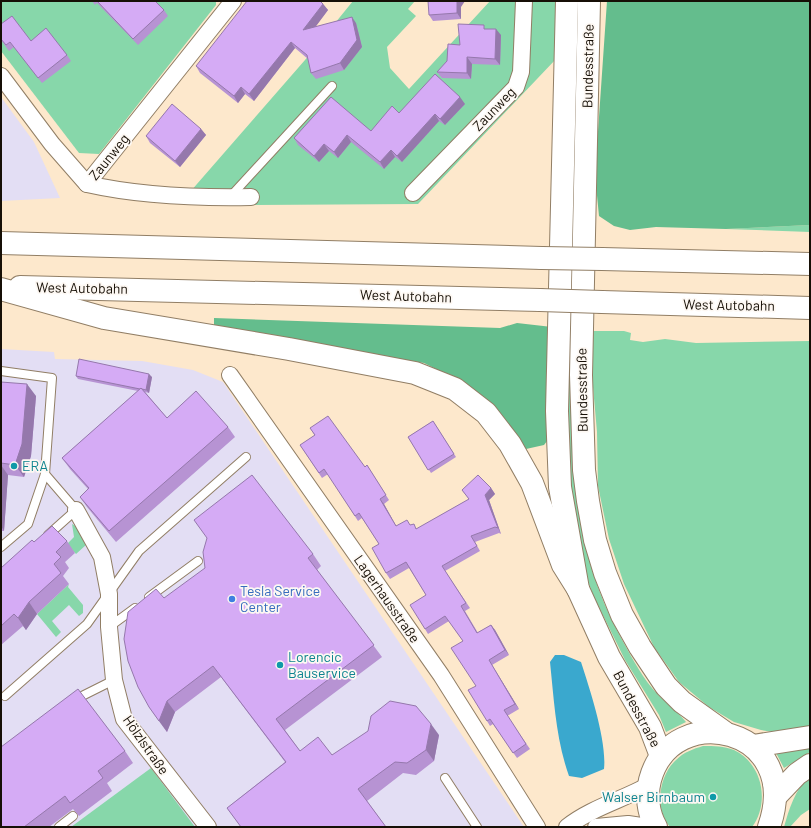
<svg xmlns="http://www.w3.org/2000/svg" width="811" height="828" font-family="Barlow,sans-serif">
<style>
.commercial{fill:#e3def4}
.green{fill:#87d7aa}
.forest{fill:#64bd8d}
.water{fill:#3aa8ce}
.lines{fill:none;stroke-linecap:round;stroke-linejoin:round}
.service-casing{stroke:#917e65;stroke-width:10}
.minor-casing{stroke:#917e65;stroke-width:18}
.primary-casing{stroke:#917e65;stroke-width:24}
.motorway-casing{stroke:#917e65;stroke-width:24}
.service{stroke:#fff;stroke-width:8}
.minor{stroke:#fff;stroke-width:16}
.primary{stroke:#fff;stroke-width:22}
.motorway{stroke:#fff;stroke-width:22}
.motorway-bridge-casing{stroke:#917e65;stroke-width:24;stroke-linecap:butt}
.motorway-bridge{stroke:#fff;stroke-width:22}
.wall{fill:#b793d3}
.shaded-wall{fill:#9578ac}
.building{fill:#d5abf5;stroke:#9578ac}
.culture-dot{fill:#0f9aa8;stroke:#fdf8f3;stroke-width:1.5}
.shop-dot{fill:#3f7fe0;stroke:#fdf8f3;stroke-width:1.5}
.labels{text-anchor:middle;stroke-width:3.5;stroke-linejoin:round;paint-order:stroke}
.street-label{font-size:14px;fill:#160f06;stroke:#fdf8f3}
.culture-label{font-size:14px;fill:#0d838f;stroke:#fdf8f3;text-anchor:start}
.shop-label{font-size:14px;fill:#366cbe;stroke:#fdf8f3;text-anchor:start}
</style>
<rect width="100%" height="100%" fill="#fde8cc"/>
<g class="commercial">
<path d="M1,97L34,142L60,198L1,201Z"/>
<path d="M1,349L54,352L55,359L142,361L193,370L223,382L524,827H1Z"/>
</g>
<g class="green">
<path d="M1,1H216V5L99,154L79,153L1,51Z"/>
<path d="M353,1H415L408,9L416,16L387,47L390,68L409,89L490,1H558L556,59L418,204L251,205L247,193L190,192L305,60Z"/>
<path d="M810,225V232L726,229Z"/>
<path d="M565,330H574C571,440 566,536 620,636C630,654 639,672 652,688C662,700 676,710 686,722L666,732L659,715L625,660L594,597L587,579L571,517Z"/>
<path d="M588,331H624L631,333L630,340L643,342L665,339L696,343L810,341V730L785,734L761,730L734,722L709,707L679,682L654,647L624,584L609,539L598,486L597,432Z"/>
<path d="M72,524C79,527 84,537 86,545L76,554L67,544L74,537Z"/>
<path d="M69,584L68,587L83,605V613L79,616L69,605L52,621L61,632L56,637L37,614Z"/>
<path d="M703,746C714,746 724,746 734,750C763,764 770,803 752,827H670C654,809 659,775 676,760C684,752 693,749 703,746Z"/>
<path d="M808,747H810V752L784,768L776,753Z"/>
<path d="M151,768L195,827H71Z"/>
<path d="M810,776V809L801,815L790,827H784C789,809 795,789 810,776Z"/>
</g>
<g class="forest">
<path d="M607,1H810V225L726,229L656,227L630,230L614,226L599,216L595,175Z"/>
<path d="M214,318L500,328L517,323L552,327L551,436L544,445L526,449L511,428L466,384L424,363L214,328Z"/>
</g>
<path class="water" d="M555,655H564L581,662C590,690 607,741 604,769L582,778L569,776C556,740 554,700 550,662Z"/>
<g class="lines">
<g class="service-casing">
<g id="service">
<path d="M230,197L332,86"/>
<path d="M1,371L52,378L45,474L28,524L1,547"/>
<path d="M45,474L76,510L48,535"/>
<path d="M149,597L198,561"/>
<path d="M109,627L135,608"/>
<path d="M5,696L87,624L139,551L246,457"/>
<path d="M75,702L84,695L114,680"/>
<path d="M445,778L477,827"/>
<path d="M59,827L73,816"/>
</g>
</g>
<g class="minor-casing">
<g id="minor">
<path d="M233,1L87,184C140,196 197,198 251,197"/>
<path d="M1,76L52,144L87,184"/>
<path d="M413,193L516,87L521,72L524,1"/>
<path d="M230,375L441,675L537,827"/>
<path d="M76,510L102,557L109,594V627L114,680L124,719L208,827"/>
<path d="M567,827C591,808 622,800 649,785"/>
<path d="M596,827L628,824L648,827"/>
</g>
</g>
<g class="primary-casing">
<g id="primary">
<path d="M567,1L557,411L560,487L578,589L609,657L650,727L661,756"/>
<path d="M589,1L581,375L584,470L588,501L595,540L605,573L622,615L640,647L666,686L682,702L724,732"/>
<path d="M656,827C648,813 646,795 650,780C672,698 804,727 769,827"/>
</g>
</g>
<g class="motorway-casing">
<g id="motorway">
<path d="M1,243L542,258"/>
<path d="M602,259L810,264"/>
<path d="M20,287L540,300"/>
<path d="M1,289L104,318L289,349L415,373L455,389L486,413L510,444L532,483L563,565L578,589"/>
<path d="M602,302L810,308"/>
<path d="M753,746L810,737"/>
<path d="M776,796L797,774L810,765"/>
</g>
</g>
<use href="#service" class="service"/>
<use href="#minor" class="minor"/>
<use href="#primary" class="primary"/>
<use href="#motorway" class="motorway"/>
<g class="motorway-bridge-casing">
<g id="motorway-bridge">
<path d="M542,258L602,259"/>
<path d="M540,300L602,302"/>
</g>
</g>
<use href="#motorway-bridge" class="motorway-bridge"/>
</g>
<g class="wall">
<path d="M92,1H155L164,10L168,16L138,45L97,3L95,5Z"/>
<path d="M323,4L328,10L315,27L356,23L362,47L344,70L316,79L311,73L308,59L295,48L254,101L245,94L238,103L200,73L196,66Z"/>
<path d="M461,7V19L433,21L429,15Z"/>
<path d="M1,24L31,41L67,55L71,61L42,83L14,47L9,51L1,40Z"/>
<path d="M487,29L501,35L500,65L472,64L471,79L442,78L437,72L447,61L460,45Z"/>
<path d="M465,104L445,125L439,121L402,162L395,157L384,169L351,142L338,158L329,151L319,162L298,145L294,138L371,131L399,113Z"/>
<path d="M201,129L206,135L180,167L150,143L146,136Z"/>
<path d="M76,376L152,377L149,393L145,392L167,418L228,427L235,437L116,542L87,507L80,497L88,489L70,469L62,458L138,391L78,379Z"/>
<path d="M1,382L36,396L31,456L24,477L8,475L4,531H1Z"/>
<path d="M433,421L456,457L431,473L408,437Z"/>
<path d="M310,428L365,467L367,465L389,500L384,504L396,526L410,525L417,529L469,499L462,490L491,488L495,494L489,500L501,534L499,533L475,542L480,551L445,571L470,608L465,611L478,633L491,625L495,630L509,655L492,665L519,709L507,716L530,749L517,758L493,724L490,726L487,721L476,686L463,641L449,621L428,634L425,629L426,595L409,568L390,579L386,573L379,544L362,518L358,521L328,474L322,478L300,445L315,436Z"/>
<path d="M67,541L75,553L65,562L69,568L63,576L69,584L37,614L26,630L23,626L1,645V568L34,542Z"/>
<path d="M313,554L321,566L317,570L382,657L285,730L300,751L332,755L439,735L434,761L416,775L403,773L367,801L386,827H241L227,808L285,762L221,677L175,712L167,732L149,707L164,598Z"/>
<path d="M125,751L133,763L107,783L112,791L79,816L73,809L49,827H1Z"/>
</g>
<g class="shaded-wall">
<path d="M457,1H465L461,7V19L457,13Z"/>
<path d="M323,4L328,10L308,37L303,30Z"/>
<path d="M352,17L356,23L362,47L344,70L340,63Z"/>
<path d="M496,29L501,35L500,65L495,59Z"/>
<path d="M291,42L295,48L254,101L249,94Z"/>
<path d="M467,57L472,64L471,79L467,73Z"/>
<path d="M241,87L245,94L238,103L234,96Z"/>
<path d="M460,97L465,104L445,125L440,119Z"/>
<path d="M435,114L439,121L402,162L397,156Z"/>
<path d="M201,129L206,135L180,167L175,161Z"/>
<path d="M347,135L351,142L338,158L334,152Z"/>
<path d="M324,144L329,151L319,162L314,156Z"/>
<path d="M391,150L395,157L384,169L380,162Z"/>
<path d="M149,374L152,377L149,393L146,390Z"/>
<path d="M27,384L36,396L31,456L24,477L15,465Z"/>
<path d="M1,465L8,475L4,531L1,526Z"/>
<path d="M491,488L495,494L489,500L501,534L498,528L485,495Z"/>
<path d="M380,499L384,504L399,531L396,526Z"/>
<path d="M29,602L37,614L26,630L18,618Z"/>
<path d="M491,625L495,630L509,655L505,650Z"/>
<path d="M489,660L492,665L519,709L515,704Z"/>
<path d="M167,701L175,712L167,732L159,721Z"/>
<path d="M431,724L439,735L434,761L426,750Z"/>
</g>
<g class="building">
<path d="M97,1H155L164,10L133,39Z"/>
<path d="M247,1H320L323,4L303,30L352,17L357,40L340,63L311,73L307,55L291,42L249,94L241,87L234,96L196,66Z"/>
<path d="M428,1H457V13L429,15Z"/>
<path d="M12,16L31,41L46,28L67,55L38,78L10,42L6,45L1,39V24Z"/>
<path d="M458,24L484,25V29H496L495,59L467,57V73L437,72L447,61L448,44L460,45Z"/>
<path d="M435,74L460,97L440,119L435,114L397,156L391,150L380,162L347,135L334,152L324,144L314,156L294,138L331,97L371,131L392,106L399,113Z"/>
<path d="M172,104L201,129L175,161L146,136Z"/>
<path d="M79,359L149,374L146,390L142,389L141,388L140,389L76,376Z"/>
<path d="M1,382L27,384L22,444L15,465L1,463Z"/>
<path d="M141,388L167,418L196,391L228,427L109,531L80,497L89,488L62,458Z"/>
<path d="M328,416L365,467L367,465L386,495L380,499L396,526L407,520L410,525L414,524L416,529L469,499L462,490L478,475L491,488L485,495L498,528L495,527L471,536L477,546L442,566L466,603L461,606L477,633L491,625L505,650L489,660L515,704L504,710L526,744L513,753L490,719L487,721L468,690L476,686L451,648L463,641L445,616L425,629L410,605L426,595L406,562L386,573L372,548L379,544L359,513L355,516L324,469L319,473L300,445L315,435L310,428Z"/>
<path d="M433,421L454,454L428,470L408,437Z"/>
<path d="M252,475L313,554L308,558L374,645L276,719L300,751L318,737L332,755L368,731L371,716L390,701L416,706L431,724L426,750L407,763L395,762L358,789L386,827H241L227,808L286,762L213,666L167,701L159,721L149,707L138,687L128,661L124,639L128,612L156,589L164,598L205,568L203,552L207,538L194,520Z"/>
<path d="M52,526L67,541L56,552L61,557L54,564L61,573L29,602L18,618L14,614L1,626V568L32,540L34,542Z"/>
<path d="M78,689L125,751L98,771L103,778L70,803L65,796L24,827H1V747Z"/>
</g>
<g class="culture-dot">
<circle cx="14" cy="466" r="4"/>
<circle cx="280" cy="665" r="4"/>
<circle cx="713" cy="797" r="4"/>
</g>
<circle class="shop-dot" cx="232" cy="599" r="4"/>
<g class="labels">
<g class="street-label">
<text transform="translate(588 66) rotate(-89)" y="5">Bundesstraße</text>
<text transform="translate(494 109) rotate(-46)" y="5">Zaunweg</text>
<text transform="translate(109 157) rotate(-51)" y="5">Zaunweg</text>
<text transform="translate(82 288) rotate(1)" y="5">West Autobahn</text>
<text transform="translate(406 296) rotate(2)" y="5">West Autobahn</text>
<text transform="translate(729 305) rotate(1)" y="5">West Autobahn</text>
<text transform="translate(582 390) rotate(-91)" y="5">Bundesstraße</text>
<text transform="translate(387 599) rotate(55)" y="5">Lagerhausstraße</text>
<text transform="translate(637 709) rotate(62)" y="5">Bundesstraße</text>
<text transform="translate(146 745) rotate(55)" y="5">Hölzlstraße</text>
</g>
<g class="culture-label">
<text x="22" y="471">ERA</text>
<text x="288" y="662">Lorencic<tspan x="288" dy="16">Bauservice</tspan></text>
<text x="705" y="802" text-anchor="end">Walser Birnbaum</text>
</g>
<g class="shop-label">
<text x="240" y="596">Tesla Service<tspan x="240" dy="16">Center</tspan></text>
</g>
</g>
<rect width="811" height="828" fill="none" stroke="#160f06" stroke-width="4"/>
</svg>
